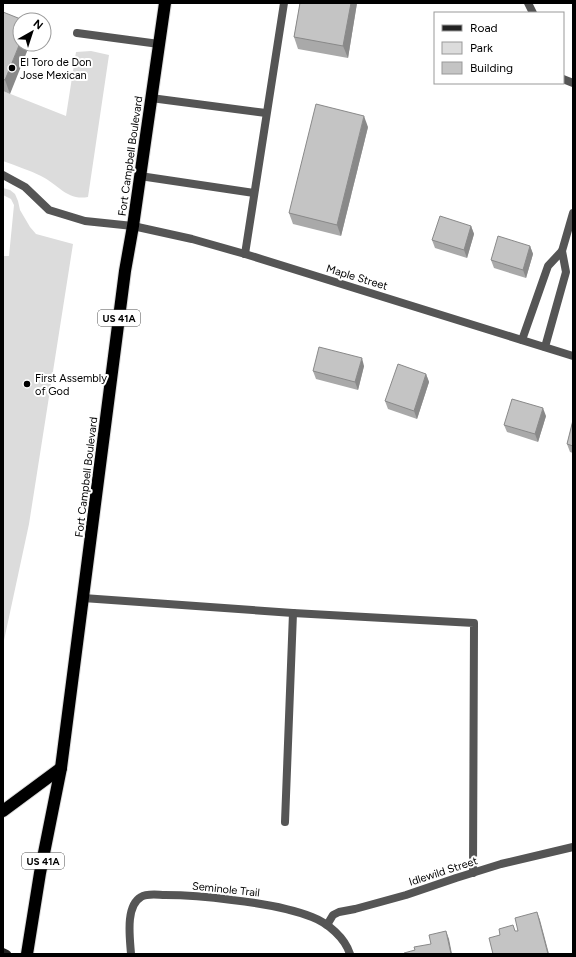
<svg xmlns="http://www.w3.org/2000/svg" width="576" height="957" font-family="Figtree,sans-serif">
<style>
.green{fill:#dcdcdc}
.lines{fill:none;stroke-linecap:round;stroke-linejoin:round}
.highway-casing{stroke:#dbdbdb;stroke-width:14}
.lane{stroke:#555;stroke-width:8}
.street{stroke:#555;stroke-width:8}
.secondary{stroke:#222;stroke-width:8}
.highway{stroke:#000;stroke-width:12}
.wall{fill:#a9a9a9}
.shaded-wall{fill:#898989}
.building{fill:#c4c4c4;stroke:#898989}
.poi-dot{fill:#000;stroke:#fff;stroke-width:1.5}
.labels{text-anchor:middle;stroke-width:4;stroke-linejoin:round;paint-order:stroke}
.shield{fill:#fff;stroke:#4c4c4c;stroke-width:1}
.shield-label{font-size:10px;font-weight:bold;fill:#000}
.poi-label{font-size:11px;fill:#000;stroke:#fff;text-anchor:start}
.street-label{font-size:11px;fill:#000;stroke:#fff}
</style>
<rect width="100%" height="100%" fill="#fff"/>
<g class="green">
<path d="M91,51L109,55L88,197C67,201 58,184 41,176C29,170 16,166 3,161V91L66,116L76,52Z"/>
<path d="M3,188L10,190L15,194L18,201L20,210L30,227L36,234L73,244L29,524L3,645V256H9L14,205L11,199L3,195Z"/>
</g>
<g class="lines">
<g class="highway-casing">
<g id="highway">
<path d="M3,811L61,768"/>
<path d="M27,954L40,873L61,768L125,271L133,226L165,3"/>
</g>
</g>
<g class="lane">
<path d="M528,3L533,13"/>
<path d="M77,33L159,44"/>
<path d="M563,79L573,83"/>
<path d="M151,98L266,113"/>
<path d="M3,175L25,187L49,210L85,221L133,226"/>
<path d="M140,176L254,193"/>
<path d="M562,251L573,213"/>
<path d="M245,254L284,3"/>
<path d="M522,340L548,266L562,251L566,272L545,347"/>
</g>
<g class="street">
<path d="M133,226L192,239L245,254L573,356"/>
<path d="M83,598L293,613L474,623L473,873"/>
<path d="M285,822L293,613"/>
<path d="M327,925L333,915L339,912L355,909L406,895L456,878L501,864L573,847"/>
<path d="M131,954C130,939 125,906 141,897C147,893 158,895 165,895C188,895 210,897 232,900C259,903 287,907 312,917C328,923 345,938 350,954"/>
</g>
<path class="secondary" d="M3,952L7,954"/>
<use href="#highway" class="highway"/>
</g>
<g class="wall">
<path d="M300,3H357L348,58L298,49L294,37Z"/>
<path d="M3,12L10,94L3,91Z"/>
<path d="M368,127L341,236L293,224L289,213Z"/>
<path d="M471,226L474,234L467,258L435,248L432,240Z"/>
<path d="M530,246L533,254L526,278L494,268L491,260Z"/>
<path d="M364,366L358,390L316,379L313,371Z"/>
<path d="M426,374L429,382L417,419L388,409L385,401Z"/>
<path d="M546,416L538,442L507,432L504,425Z"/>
<path d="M573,420V453L570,452L567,444Z"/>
</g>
<g class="shaded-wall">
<path d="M351,3H357L348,58L343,46Z"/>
<path d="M20,43V44H30L10,94L5,80Z"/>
<path d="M364,116L368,127L341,236L337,225Z"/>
<path d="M471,226L474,234L467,258L464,250Z"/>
<path d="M530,246L533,254L526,278L523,270Z"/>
<path d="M362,358L364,366L358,390L355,382Z"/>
<path d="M426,374L429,382L417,419L414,411Z"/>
<path d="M543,408L546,416L538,442L535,434Z"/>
<path d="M537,912L540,920L549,954H548Z"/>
<path d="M446,931L449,939L452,954H451Z"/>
</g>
<g class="building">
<path d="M300,3H351L343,46L294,37Z"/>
<path d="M3,12L23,20H20V43L5,80L3,79Z"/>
<path d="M316,104L364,116L337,225L289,213Z"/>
<path d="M440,216L471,226L464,250L432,240Z"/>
<path d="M498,236L530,246L523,270L491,260Z"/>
<path d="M319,347L362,358L355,382L313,371Z"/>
<path d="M398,364L426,374L414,411L385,401Z"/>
<path d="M512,399L543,408L535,434L504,425Z"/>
<path d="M573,420V446L567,444Z"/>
<path d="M537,912L548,954H493L489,938L500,935L499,929L513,925L515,931H518L515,918Z"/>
<path d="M446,931L451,954H404V953L415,950L414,947L431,944L429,935Z"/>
</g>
<g class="poi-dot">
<circle cx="12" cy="68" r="4"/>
<circle cx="27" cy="384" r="4"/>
</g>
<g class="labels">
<g class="shield">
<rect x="98" y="310" width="42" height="16" rx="3"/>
<rect x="22" y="853" width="42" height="16" rx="3"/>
</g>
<g class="shield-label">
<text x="119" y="322">US 41A</text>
<text x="43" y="865">US 41A</text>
</g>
<g class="poi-label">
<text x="20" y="66">El Toro de Don<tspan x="20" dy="13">Jose Mexican</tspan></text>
<text x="35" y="382">First Assembly<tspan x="35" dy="13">of God</tspan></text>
</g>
<g class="street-label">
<text transform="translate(130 156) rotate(-82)" y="4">Fort Campbell Boulevard</text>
<text transform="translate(357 277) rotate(17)" y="4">Maple Street</text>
<text transform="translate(86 477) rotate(-83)" y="4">Fort Campbell Boulevard</text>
<text transform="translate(443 871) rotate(-18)" y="4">Idlewild Street</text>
<text transform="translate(226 889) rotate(6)" y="4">Seminole Trail</text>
</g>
</g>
<rect width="576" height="957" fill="none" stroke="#000000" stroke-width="8"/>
<rect x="434" y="12" width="130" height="72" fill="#ffffff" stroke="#999999"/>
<rect x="442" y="25" width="20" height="6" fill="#222222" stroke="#999999"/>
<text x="470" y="32" font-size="12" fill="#000000">Road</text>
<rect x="442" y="42" width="20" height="12" fill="#dcdcdc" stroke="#999999"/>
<text x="470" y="52" font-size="12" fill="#000000">Park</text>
<rect x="442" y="62" width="20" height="12" fill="#c4c4c4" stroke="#999999"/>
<text x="470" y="72" font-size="12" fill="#000000">Building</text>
<g transform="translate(32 32) rotate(39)"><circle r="19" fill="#ffffff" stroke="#999999"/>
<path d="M0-3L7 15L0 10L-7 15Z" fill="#000000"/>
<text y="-6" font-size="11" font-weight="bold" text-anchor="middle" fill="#000000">N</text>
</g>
</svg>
